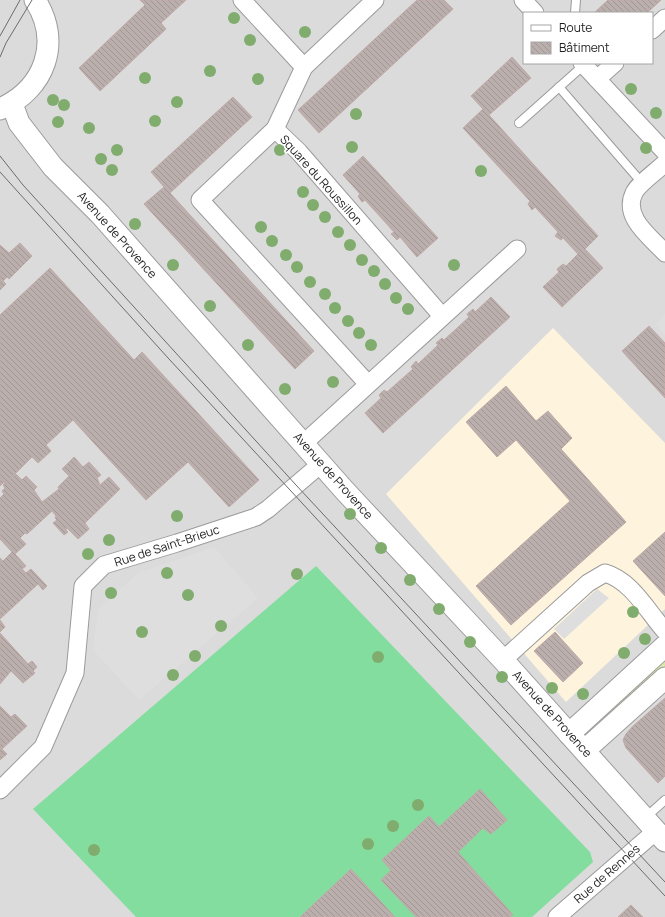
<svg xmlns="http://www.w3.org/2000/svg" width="665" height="917" font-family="Manrope,sans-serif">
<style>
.residential{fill:#dcdbdb;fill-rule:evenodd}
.education{fill:#fef4dd}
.grass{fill:url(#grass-dots)}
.pitch{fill:#83dd9f}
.parking{fill:#dedede}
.building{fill:url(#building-back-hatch);stroke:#c0aaa7}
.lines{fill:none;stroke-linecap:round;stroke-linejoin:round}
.service-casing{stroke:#9b9b9b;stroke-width:10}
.minor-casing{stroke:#9b9b9b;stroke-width:19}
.tertiary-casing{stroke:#9b9b9b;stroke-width:23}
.service{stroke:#fff;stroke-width:8}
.minor{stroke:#fff;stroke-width:17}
.tertiary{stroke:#fff;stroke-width:21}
.tram{stroke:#6c6c6c;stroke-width:1}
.tree{fill:#80ac6e}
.labels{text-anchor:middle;stroke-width:3.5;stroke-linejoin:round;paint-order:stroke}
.street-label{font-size:12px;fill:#1e1e1e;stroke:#fff}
</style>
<defs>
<pattern id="grass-dots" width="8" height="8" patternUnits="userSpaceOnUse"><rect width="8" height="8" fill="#dbe8aa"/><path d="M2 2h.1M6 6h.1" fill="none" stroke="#bcc792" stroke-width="1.8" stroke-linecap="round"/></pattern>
<pattern id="building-back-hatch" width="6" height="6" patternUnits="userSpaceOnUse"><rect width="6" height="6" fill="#bbafad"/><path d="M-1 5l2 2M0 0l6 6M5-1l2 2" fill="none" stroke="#a09694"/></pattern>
</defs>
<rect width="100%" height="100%" fill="#efe8e4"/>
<path class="residential" d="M0,0H665V917H0ZM524,13H652V63H524Z"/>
<path class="education" d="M553,328L665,443V609L566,702L386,494Z"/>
<path class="grass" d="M665,651V674L618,715L609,705Z"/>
<path class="pitch" d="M316,566L590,852L593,862L532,917H136L33,809Z"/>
<g class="parking">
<path d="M665,314V335L656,324Z"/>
<path d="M214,547L258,598L139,700L93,650L98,610L138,573Z"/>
<path d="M597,589L609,598L564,639L554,629Z"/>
</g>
<g class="building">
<path d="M140,0H186L161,23L166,29L100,91L79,68L145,5Z"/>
<path d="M417,0H444L453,9L319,133L298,110Z"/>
<path d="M608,0H661L647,13H594Z"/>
<path d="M512,57L531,78L489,115L598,236L585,249L603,268L562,307L543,287L559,272L557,269L563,264L566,266L578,254L563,238L561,240L555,236L558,232L535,207L532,210L528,204L530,201L463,128L483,109L471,96Z"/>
<path d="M233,97L252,117L170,193L314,351L295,369L144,204L164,187L151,172Z"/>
<path d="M363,156L438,238L417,257L400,237L397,240L391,234L394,232L365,200L362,202L358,196L360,194L343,175Z"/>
<path d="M20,243L32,256L9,279L7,277L3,281L6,284L0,290V245L9,253Z"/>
<path d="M50,268L134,360L142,352L259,480L229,507L188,462L146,500L73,420L46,445L51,451L38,463L32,457L5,484L4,482L0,486V315Z"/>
<path d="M491,297L510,317L383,433L365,413L381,398L379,395L384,390L387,392L413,369L411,367L416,361L418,364L438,345L436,343L442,338L444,340L469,317L467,314L473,309L475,312Z"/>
<path d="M649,326L665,343V398L622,351Z"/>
<path d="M506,386L536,421L548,411L572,438L561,449L626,522L511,625L476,586L570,501L516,440L497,457L466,422Z"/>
<path d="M74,457L83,467L89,462L101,475L97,478L100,485L109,477L120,489L85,523L89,529L78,539L67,528L66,530L68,532L64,535L53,523L57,520L55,518L56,516L52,511L27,534L25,533L20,538L26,544L15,554L26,566L22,569L26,573L31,569L47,586L43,590L38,584L0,619V558L3,561L12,552L0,539V498L4,494L2,491L5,488L3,485L16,474L22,480L26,476L37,487L34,490L42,502L59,489L58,487L69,476L62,469Z"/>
<path d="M665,532V596L633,561Z"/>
<path d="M0,620L5,627L0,632Z"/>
<path d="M555,632L583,663L563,682L534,651Z"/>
<path d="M0,633L28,664L32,661L37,667L33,671L35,673L23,683L11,671L0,684Z"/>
<path d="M665,698V776L658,783L626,748L623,740L626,734L632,727Z"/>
<path d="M0,706L11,717L15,714L27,726L2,749L7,754L0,760Z"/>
<path d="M480,789L507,820L491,834L483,828L458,852L513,915L510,917H416L381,880L391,870L382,860L429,816L439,827Z"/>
<path d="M351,869L395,917H300Z"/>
<path d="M631,905L643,917H618Z"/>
</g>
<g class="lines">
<g class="service-casing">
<g id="service">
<path d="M575,13L576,0"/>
<path d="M559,87L643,184"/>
<path d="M519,123L584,65"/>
<path d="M645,818L665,800"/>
</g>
</g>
<g class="minor-casing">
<g id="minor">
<path d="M242,0L304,67"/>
<path d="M523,0L535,13"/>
<path d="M652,30L665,18"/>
<path d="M582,63L665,152"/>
<path d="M597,79L615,63"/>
<path d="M275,129L299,152L442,316"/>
<path d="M665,163C657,171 638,184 634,193C622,218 652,238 665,253"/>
<path d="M368,384L200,200L275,129L304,67L375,0"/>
<path d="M304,443L517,249"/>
<path d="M503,660L588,583L605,573C631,580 648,612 665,631"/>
<path d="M0,790L43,747L75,673L83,586L104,565L177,543L256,517L268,509L322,463"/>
<path d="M557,917L656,831"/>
</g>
</g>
<g class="tertiary-casing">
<g id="tertiary">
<path d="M12,104L19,123L53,167L100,214L345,491L503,660L665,841"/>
<path d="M0,109C45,89 62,42 35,0"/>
<path d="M569,734L665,646"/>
<path d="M585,750L665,678"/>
</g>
</g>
<use href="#service" class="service"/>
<use href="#minor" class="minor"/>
<use href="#tertiary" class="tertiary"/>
<g class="tram">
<path d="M0,36L20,0"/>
<path d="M0,57L6,43L32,0"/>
<path d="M0,156L23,185L296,485L665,882"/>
<path d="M0,172L169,359L665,896"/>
</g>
</g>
<g class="tree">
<circle cx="234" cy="18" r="6"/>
<circle cx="305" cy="32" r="6"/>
<circle cx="250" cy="40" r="6"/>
<circle cx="210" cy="71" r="6"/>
<circle cx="145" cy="78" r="6"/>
<circle cx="258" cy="79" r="6"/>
<circle cx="631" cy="89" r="6"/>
<circle cx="53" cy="100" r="6"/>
<circle cx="177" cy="102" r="6"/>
<circle cx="64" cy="105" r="6"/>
<circle cx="656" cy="113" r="6"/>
<circle cx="356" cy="114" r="6"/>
<circle cx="155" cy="121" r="6"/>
<circle cx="58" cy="122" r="6"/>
<circle cx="89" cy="128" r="6"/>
<circle cx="352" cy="147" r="6"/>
<circle cx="646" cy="148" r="6"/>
<circle cx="117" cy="150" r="6"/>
<circle cx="280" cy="150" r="6"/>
<circle cx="101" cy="159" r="6"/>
<circle cx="112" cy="170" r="6"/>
<circle cx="481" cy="171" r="6"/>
<circle cx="303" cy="192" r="6"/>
<circle cx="313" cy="205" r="6"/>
<circle cx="325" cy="217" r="6"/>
<circle cx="135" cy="224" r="6"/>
<circle cx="261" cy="227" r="6"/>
<circle cx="338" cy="232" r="6"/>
<circle cx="272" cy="241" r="6"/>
<circle cx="350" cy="245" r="6"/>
<circle cx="286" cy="255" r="6"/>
<circle cx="362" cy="260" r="6"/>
<circle cx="173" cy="265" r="6"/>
<circle cx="454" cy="265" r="6"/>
<circle cx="297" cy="267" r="6"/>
<circle cx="374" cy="271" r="6"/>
<circle cx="310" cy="282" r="6"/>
<circle cx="385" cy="284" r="6"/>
<circle cx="325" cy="294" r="6"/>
<circle cx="396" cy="298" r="6"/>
<circle cx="210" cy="306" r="6"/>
<circle cx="335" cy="308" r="6"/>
<circle cx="408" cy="309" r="6"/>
<circle cx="348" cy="321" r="6"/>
<circle cx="359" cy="333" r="6"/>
<circle cx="248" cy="345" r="6"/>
<circle cx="371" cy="345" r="6"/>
<circle cx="333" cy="382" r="6"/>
<circle cx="285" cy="389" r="6"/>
<circle cx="350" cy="514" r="6"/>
<circle cx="177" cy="516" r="6"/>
<circle cx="109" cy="540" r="6"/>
<circle cx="381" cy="548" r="6"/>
<circle cx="88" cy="554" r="6"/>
<circle cx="167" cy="573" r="6"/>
<circle cx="297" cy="574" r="6"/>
<circle cx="410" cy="580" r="6"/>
<circle cx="111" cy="593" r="6"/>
<circle cx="188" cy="595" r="6"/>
<circle cx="439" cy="609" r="6"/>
<circle cx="633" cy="612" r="6"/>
<circle cx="221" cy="626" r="6"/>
<circle cx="142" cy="632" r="6"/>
<circle cx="645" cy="639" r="6"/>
<circle cx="470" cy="642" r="6"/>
<circle cx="624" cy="653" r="6"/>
<circle cx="195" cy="656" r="6"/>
<circle cx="378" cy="657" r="6"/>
<circle cx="173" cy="675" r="6"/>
<circle cx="502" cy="677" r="6"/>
<circle cx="552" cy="688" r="6"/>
<circle cx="583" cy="694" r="6"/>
<circle cx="418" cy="805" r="6"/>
<circle cx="393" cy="826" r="6"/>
<circle cx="368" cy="844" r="6"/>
<circle cx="94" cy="850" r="6"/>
</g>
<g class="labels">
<g class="street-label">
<text transform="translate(321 180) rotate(48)" y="4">Square du Roussillon</text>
<text transform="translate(117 235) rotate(48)" y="4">Avenue de Provence</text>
<text transform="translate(333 476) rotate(48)" y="4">Avenue de Provence</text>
<text transform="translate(167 546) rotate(-18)" y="4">Rue de Saint-Brieuc</text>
<text transform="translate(552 714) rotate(48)" y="4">Avenue de Provence</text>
<text transform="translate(607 874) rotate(-41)" y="4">Rue de Rennes</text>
</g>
</g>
<rect x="523" y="12" width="130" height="52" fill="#ffffff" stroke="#a5a5a5"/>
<rect x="531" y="25" width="20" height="6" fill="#ffffff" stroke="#a5a5a5"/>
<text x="559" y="32" font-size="12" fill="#1e1e1e">Route</text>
<rect x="531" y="42" width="20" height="12" fill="url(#building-back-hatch)" stroke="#a5a5a5"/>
<text x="559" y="52" font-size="12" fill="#1e1e1e">Bâtiment</text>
</svg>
